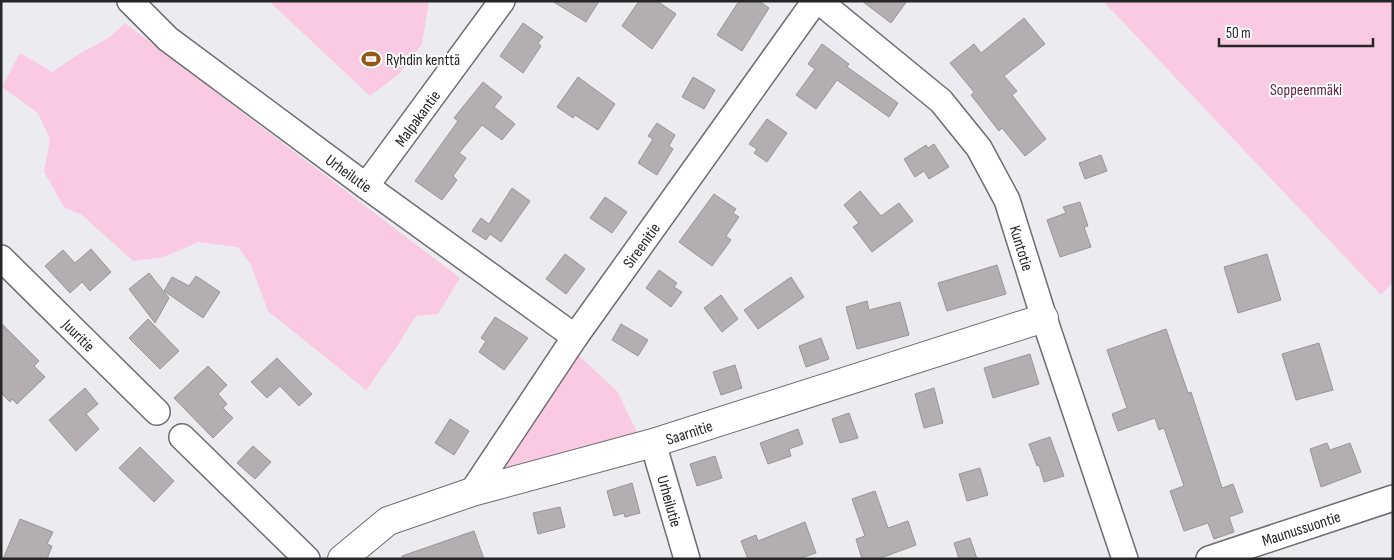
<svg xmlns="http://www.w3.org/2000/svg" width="1394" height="560" font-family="'Sofia Sans Condensed',sans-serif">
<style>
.green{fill:#f9cae2}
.building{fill:#b2aeb2;stroke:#99959a}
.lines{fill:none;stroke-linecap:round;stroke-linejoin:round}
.street-casing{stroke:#6d6d71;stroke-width:28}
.secondary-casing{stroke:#6d6d71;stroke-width:30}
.street{stroke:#fff;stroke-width:25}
.secondary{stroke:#fff;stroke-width:28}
.labels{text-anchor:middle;stroke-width:4;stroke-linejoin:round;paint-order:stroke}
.poi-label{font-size:16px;fill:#262527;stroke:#fff;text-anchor:start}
.park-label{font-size:16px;fill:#65254c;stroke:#fff}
.street-label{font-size:16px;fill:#262527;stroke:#fff}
</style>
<rect width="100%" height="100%" fill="#ebebf0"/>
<g class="green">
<path d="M269,1H429L422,44L399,74L370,96Z"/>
<path d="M1103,1H1393V282L1381,295Z"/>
<path d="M125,23L460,278L438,314L416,316L396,348L366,390L268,311L251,265L238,247L198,242L164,257L133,261L82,215L64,207L44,172L50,139L38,113L2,87L20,53L52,72L79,54L110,37Z"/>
<path d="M579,356L617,391L639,436L488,487Z"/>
</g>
<g class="building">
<path d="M552,1H599L586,22Z"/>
<path d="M639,1H657L676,14L652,49L622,26Z"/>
<path d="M739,1H759L769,8L742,51L717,35Z"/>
<path d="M862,1H907L891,23Z"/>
<path d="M1024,18L1045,44L1004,76L1017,91L1012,95L1046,139L1025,156L1002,128L999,131L971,95L974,92L950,63L974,44L981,53Z"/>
<path d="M523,23L543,37L538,43L541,46L523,73L500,56Z"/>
<path d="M822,44L849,64L847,67L898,103L889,117L837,80L816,109L796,95L815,69L808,64Z"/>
<path d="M578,77L615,104L598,130L575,115L573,118L557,107Z"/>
<path d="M693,77L715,90L704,109L682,97Z"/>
<path d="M483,82L502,97L494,107L515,124L502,140L482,125L459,153L466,158L453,176L457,180L442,200L415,181L458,121L454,118Z"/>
<path d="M767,119L787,133L767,162L754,153L757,149L749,144Z"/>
<path d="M657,123L675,135L669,146L673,149L657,175L638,163L653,139L648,136Z"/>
<path d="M934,144L949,167L929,179L924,171L915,177L904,159L926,145L928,148Z"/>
<path d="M1101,155L1107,171L1085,179L1079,163Z"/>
<path d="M512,188L530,201L501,242L490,234L486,240L472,231L481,218L489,224Z"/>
<path d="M860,191L881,216L899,203L913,221L872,252L853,227L859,223L844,205Z"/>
<path d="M714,194L736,209L733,213L739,217L726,236L731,240L712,266L679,242Z"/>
<path d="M605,197L627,212L612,233L590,218Z"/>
<path d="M1080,202L1088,226L1084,227L1091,247L1060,257L1047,220L1066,213L1063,207Z"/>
<path d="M91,249L111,272L90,291L82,282L70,293L45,266L63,250L75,263Z"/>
<path d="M565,254L585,269L566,294L546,279Z"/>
<path d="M1267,254L1281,300L1238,313L1224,267Z"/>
<path d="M997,265L1006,294L947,311L938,283Z"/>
<path d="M659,270L677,283L674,287L682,292L671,307L646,288Z"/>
<path d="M149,273L169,298L155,323L129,289Z"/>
<path d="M196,276L220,292L203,318L164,291L172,277L189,286Z"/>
<path d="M791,277L804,297L758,329L744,310Z"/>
<path d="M721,295L738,319L722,332L704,308Z"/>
<path d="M867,301L869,310L900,302L909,335L857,349L846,307Z"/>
<path d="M495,317L528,338L504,370L479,352L486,341L481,338Z"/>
<path d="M148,319L179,351L160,369L129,338Z"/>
<path d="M1,323L39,361L34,366L45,377L17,404L12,399L10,402L1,393Z"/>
<path d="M621,324L648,340L638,356L612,340Z"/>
<path d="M1166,329L1188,393L1191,392L1222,488L1233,484L1243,512L1229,517L1234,532L1214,539L1208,523L1184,531L1170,491L1184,486L1164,428L1159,430L1155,418L1118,431L1112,414L1127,408L1107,350Z"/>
<path d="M821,338L829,359L806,367L799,346Z"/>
<path d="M1319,343L1333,390L1296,400L1282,354Z"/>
<path d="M1030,354L1039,384L993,398L984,368Z"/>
<path d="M277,358L312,394L299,406L280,386L267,398L251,382Z"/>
<path d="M735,365L742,388L721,395L713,372Z"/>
<path d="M208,366L227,385L218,394L227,404L223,408L233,418L213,438L174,398Z"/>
<path d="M85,388L98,404L86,414L99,429L76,451L49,420Z"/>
<path d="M934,388L943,423L924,428L915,394Z"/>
<path d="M849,413L858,438L840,443L832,419Z"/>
<path d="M450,419L469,431L454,455L435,443Z"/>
<path d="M798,429L803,444L789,449L791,456L768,464L760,443Z"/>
<path d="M1050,437L1064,476L1044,482L1039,465L1037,466L1029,444Z"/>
<path d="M1327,443L1330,450L1350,443L1361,472L1321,487L1310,449Z"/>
<path d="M253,446L271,462L255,479L237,463Z"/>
<path d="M140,447L174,481L154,502L119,468Z"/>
<path d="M715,456L722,478L697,486L690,464Z"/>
<path d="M980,468L988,495L967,501L959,474Z"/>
<path d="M632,483L640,513L625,517L624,513L614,516L607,491Z"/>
<path d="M875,491L888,528L908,521L916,545L878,559H862L856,539L865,536L852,499Z"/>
<path d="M560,507L565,527L538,534L533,513Z"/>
<path d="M20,519L53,532L47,544L52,546L47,559H3Z"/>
<path d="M805,522L816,553L798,559H748L741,541L756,535L758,541Z"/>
<path d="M474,531L484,559H402V556Z"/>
<path d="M970,538L977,559H959L954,543Z"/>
</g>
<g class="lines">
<g class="street-casing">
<g id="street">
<path d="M130,1L168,39L366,186L575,337"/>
<path d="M819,1L941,101L979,148L1007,200L1044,318L1125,559"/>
<path d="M366,186L502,1"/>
<path d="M1,258L157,412"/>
<path d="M182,437L307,559"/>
<path d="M653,443L687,559"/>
<path d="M472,492L575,337L815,1"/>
<path d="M1209,559L1393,498"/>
</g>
</g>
<g class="secondary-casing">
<path id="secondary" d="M342,559L388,521L472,492L653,443L1044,318"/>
</g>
<use href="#street" class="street"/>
<use href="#secondary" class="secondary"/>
</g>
<defs>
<g id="stadium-bare" transform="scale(1.5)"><path d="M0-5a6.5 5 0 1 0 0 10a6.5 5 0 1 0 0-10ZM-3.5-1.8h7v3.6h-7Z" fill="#925915" stroke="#fff" stroke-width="2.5" paint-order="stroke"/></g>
</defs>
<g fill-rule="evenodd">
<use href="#stadium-bare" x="371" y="59"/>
</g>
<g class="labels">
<g class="poi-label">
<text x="386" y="65">Ryhdin kenttä</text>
</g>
<g class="park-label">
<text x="1306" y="95">Soppeenmäki</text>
</g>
<g class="street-label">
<text transform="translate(417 118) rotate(-54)" y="6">Malpakantie</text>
<text transform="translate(349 173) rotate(36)" y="6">Urheilutie</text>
<text transform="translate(641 245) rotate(-54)" y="6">Sireenitie</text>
<text transform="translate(1022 248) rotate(73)" y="6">Kuntotie</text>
<text transform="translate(79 335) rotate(45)" y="6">Juuritie</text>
<text transform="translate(689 432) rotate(-18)" y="6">Saarnitie</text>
<text transform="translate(670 501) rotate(74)" y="6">Urheilutie</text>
<text transform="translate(1301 528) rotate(-18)" y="6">Maunussuontie</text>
</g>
</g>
<rect width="1394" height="560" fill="none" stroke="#262527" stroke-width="5"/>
<path d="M1219 38v8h154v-8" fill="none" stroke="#262527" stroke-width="2.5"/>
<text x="1226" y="38" font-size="15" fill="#262527" stroke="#ffffff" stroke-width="4" paint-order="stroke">50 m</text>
</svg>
